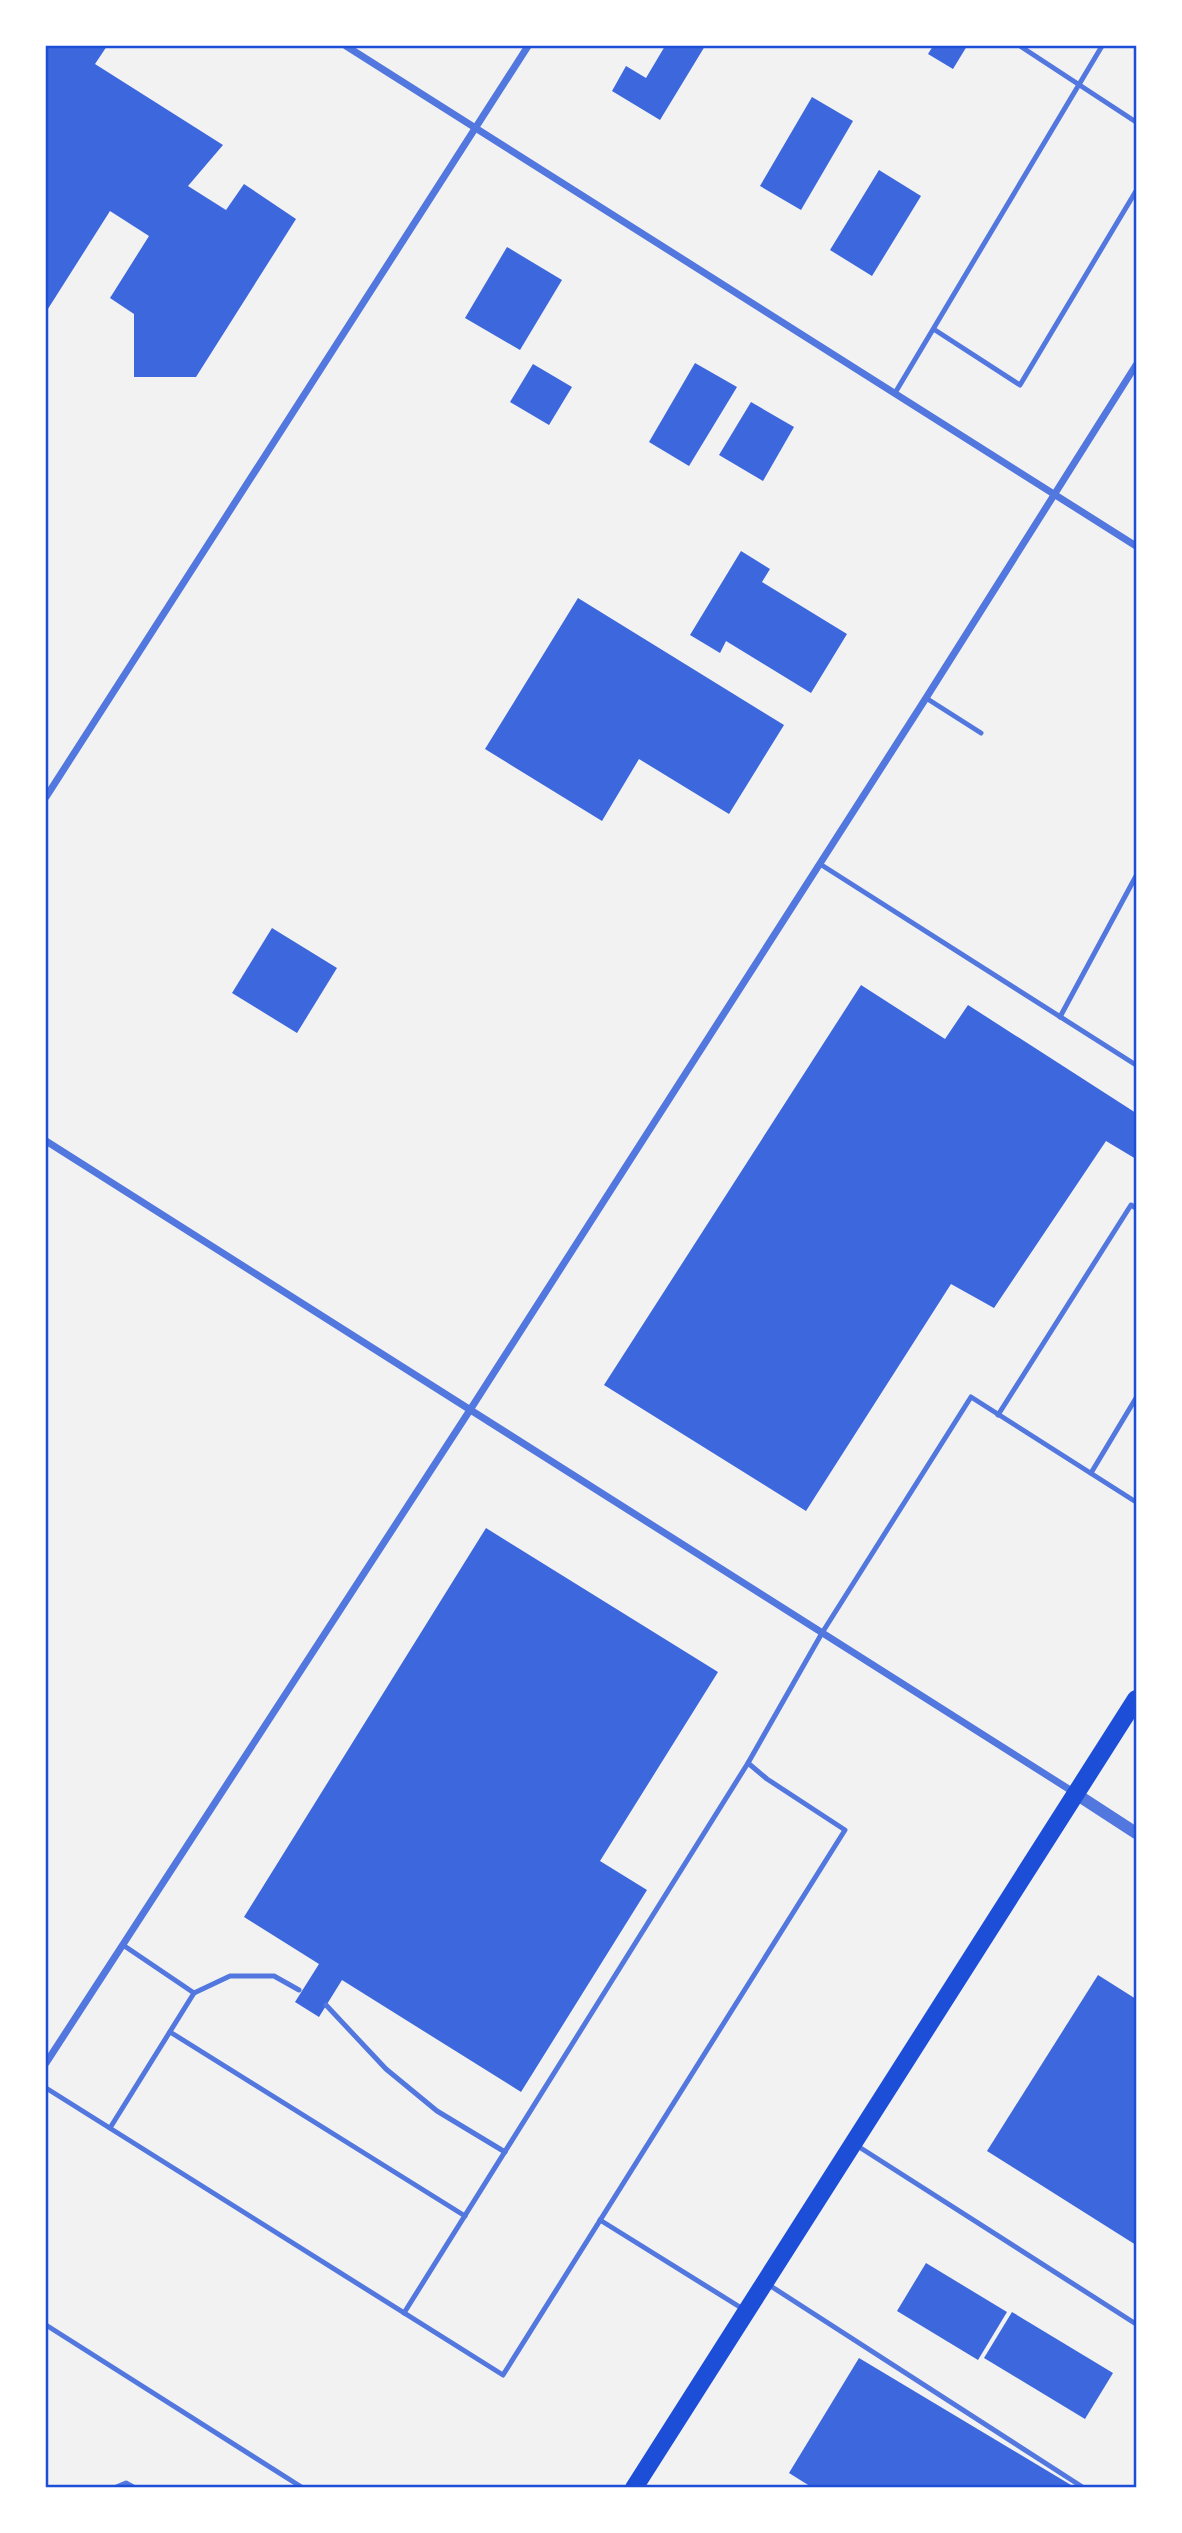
<svg xmlns="http://www.w3.org/2000/svg" width="1182" height="2533" font-family="'DejaVu Sans',sans-serif">
<style>
.building{fill:#3d67dc}
.lines{fill:none;stroke-linecap:round;stroke-linejoin:round}
.service{stroke:#5277de;stroke-width:5}
.minor{stroke:#5277de;stroke-width:7}
.tertiary{stroke:#5277de;stroke-width:12}
.primary{stroke:#1d4ed8;stroke-width:18}
.neatline{fill:none;stroke:#1d4ed8;stroke-width:2.5}
</style>
<rect width="100%" height="100%" fill="#f2f2f2"/>
<g class="building">
<path d="M46,46H107L95,64L223,145L188,186L226,210L244,184L296,219L196,377H134V314L110,298L149,236L110,211L46,312Z"/>
<path d="M665,46H705L660,120L612,91L626,66L646,78Z"/>
<path d="M933,46H967L953,69L928,54Z"/>
<path d="M812,97L853,121L801,210L760,186Z"/>
<path d="M879,170L921,196L872,276L830,250Z"/>
<path d="M507,247L562,280L520,350L465,318Z"/>
<path d="M695,363L737,387L689,466L649,442Z"/>
<path d="M533,364L572,387L549,425L510,402Z"/>
<path d="M751,402L794,427L763,481L719,455Z"/>
<path d="M741,551L770,569L762,582L847,634L811,693L726,641L720,653L690,635Z"/>
<path d="M578,598L784,725L729,814L639,759L602,821L485,749Z"/>
<path d="M272,928L337,968L297,1033L232,993Z"/>
<path d="M861,985L945,1039L968,1005L1136,1113V1159L1106,1141L994,1308L951,1284L806,1511L604,1385Z"/>
<path d="M486,1528L718,1672L600,1861L647,1890L521,2092L342,1980L319,2017L295,2002L319,1964L244,1917Z"/>
<path d="M1098,1975L1136,1999V2245L987,2151Z"/>
<path d="M926,2263L1007,2312L978,2360L897,2311Z"/>
<path d="M1012,2312L1113,2373L1085,2419L984,2358Z"/>
<path d="M859,2358L1076,2488H813L789,2473Z"/>
</g>
<g class="lines">
<g class="service">
<path d="M1020,46L1136,122"/>
<path d="M935,330L1020,385L1136,191"/>
<path d="M895,393L1102,46"/>
<path d="M926,698L981,733"/>
<path d="M820,864L1136,1065"/>
<path d="M1060,1017L1136,876"/>
<path d="M998,1415L1131,1205L1136,1208"/>
<path d="M1091,1473L1136,1398"/>
<path d="M194,1993L230,1976H274L299,1990"/>
<path d="M326,2005L386,2069L437,2111L505,2152"/>
<path d="M170,2032L465,2216"/>
<path d="M46,2088L503,2375L845,1830L767,1779L748,1763L822,1633L971,1397L1136,1502"/>
<path d="M110,2128L194,1993L123,1945"/>
<path d="M856,2145L1136,2324"/>
<path d="M600,2220L743,2309"/>
<path d="M769,2285L1084,2488"/>
<path d="M404,2313L748,1763"/>
<path d="M46,2325L303,2488"/>
<path d="M114,2488L126,2483L135,2488"/>
</g>
<g class="minor">
<path d="M346,46L1136,546"/>
<path d="M46,797L528,46"/>
<path d="M46,1141L1075,1793"/>
<path d="M46,2063L470,1410L926,698L1136,365"/>
</g>
<path class="tertiary" d="M1076,1794L1136,1833"/>
<path class="primary" d="M634,2488L1136,1699"/>
</g>
<rect width="1182" height="2533" fill="none" stroke="#ffffff" stroke-width="94"/>
<rect x="47" y="47" width="1088" height="2439" class="neatline"/>
</svg>
